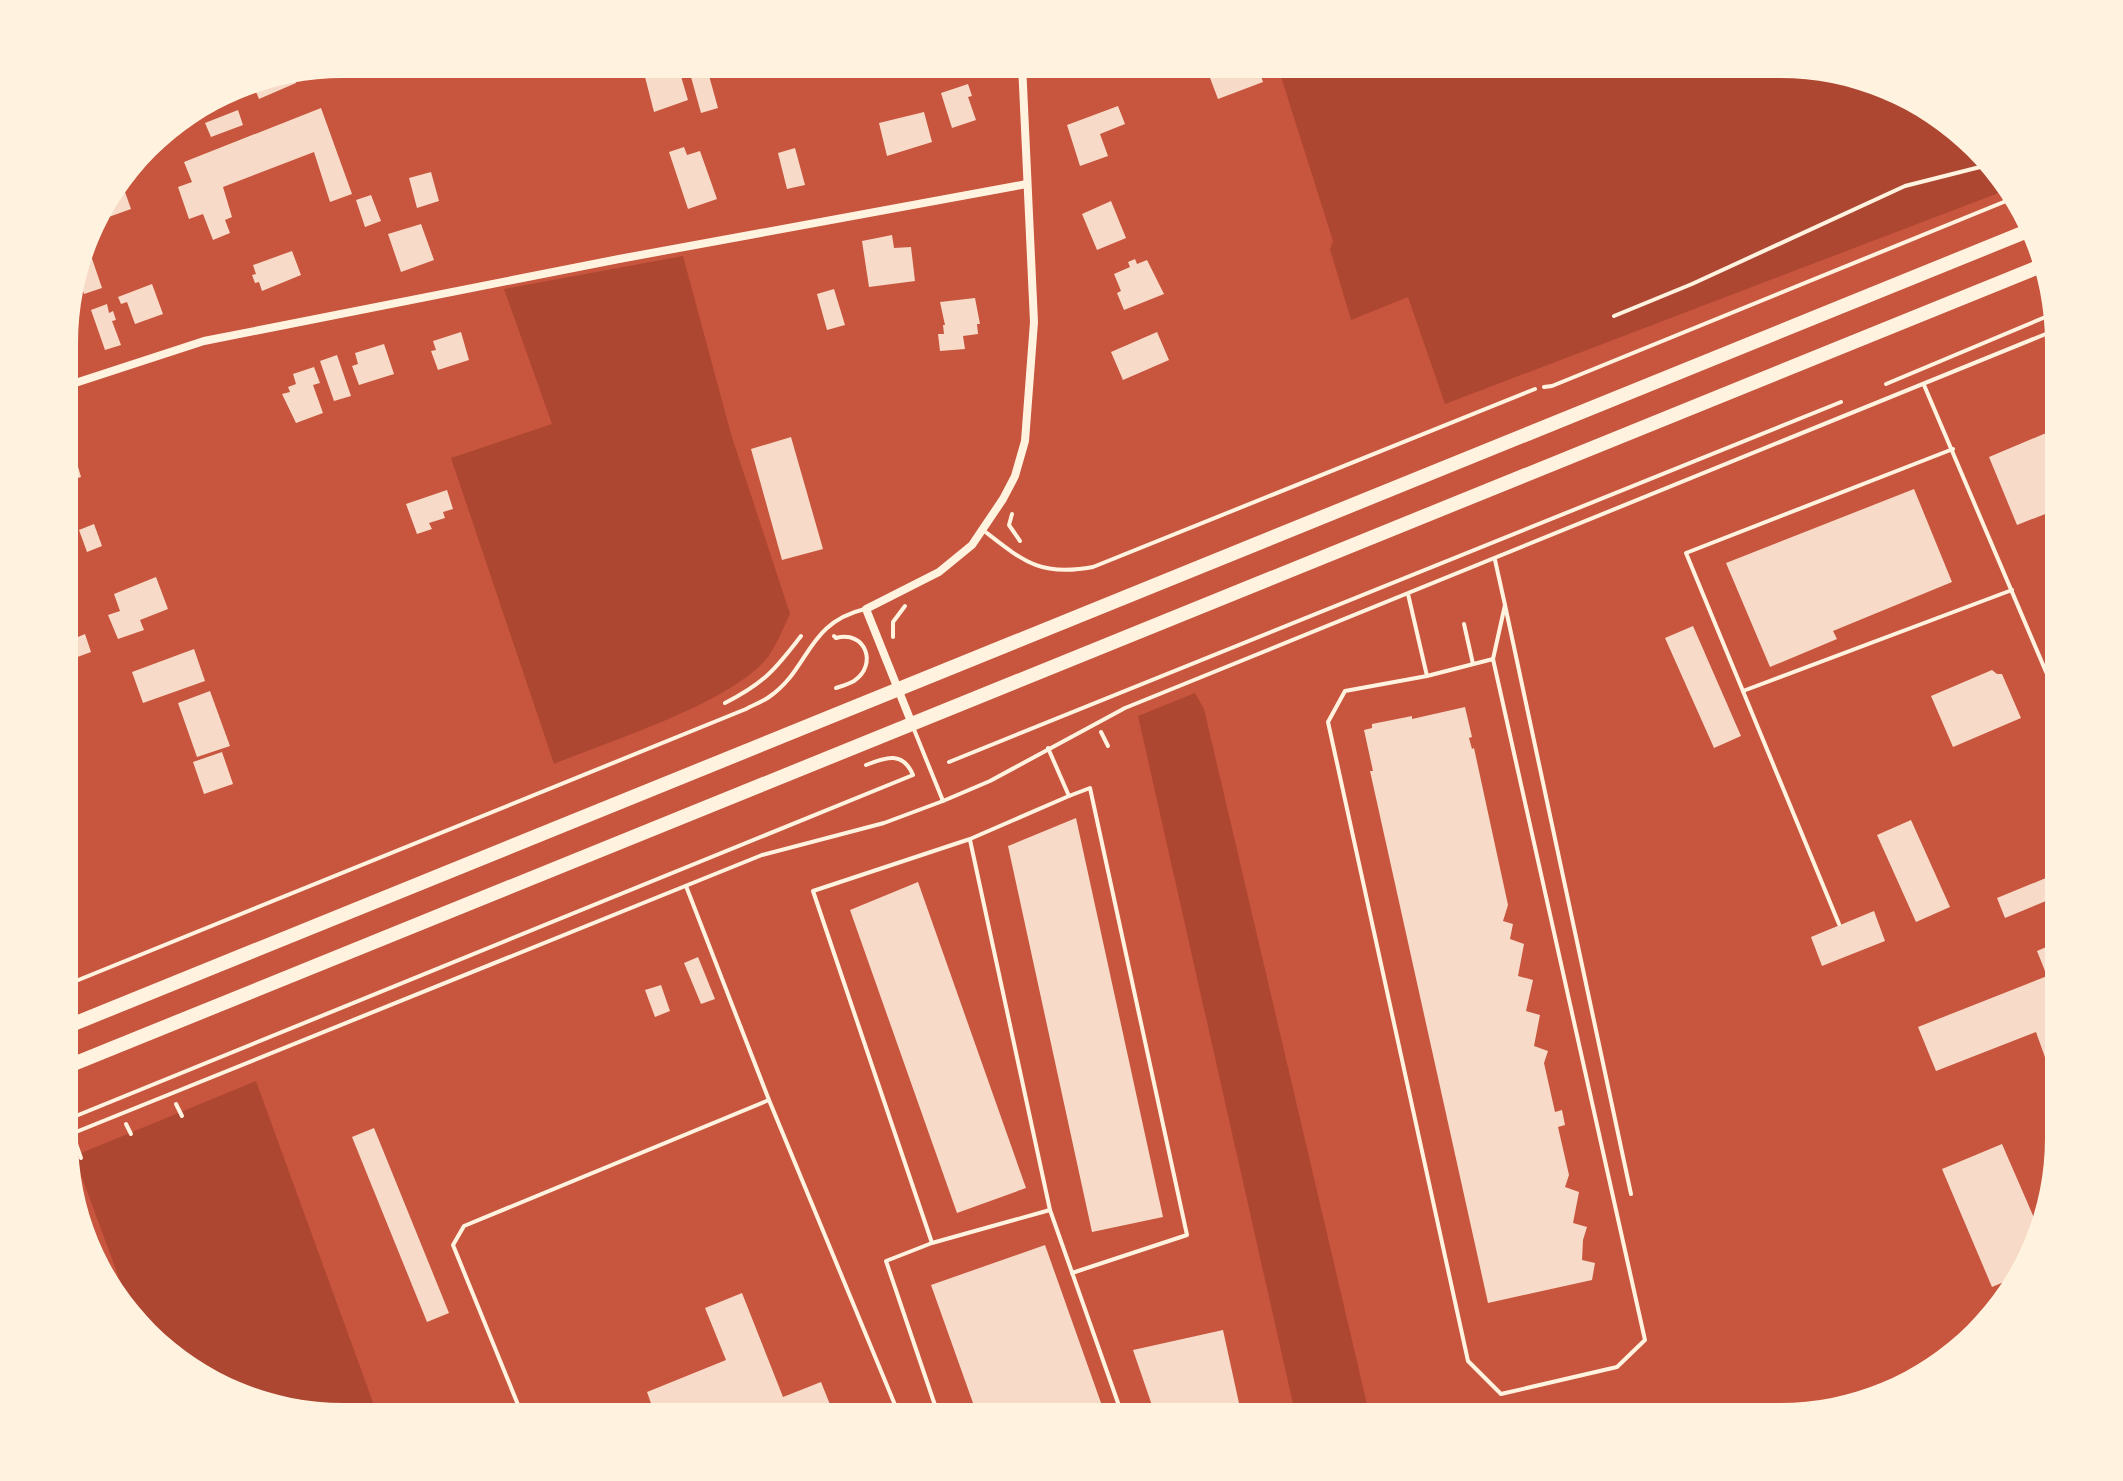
<svg xmlns="http://www.w3.org/2000/svg" width="2123" height="1481" font-family="'Asap Condensed',sans-serif">
<style>
.green{fill:#ae4732}
.building{fill:#f7dbc8}
.lines{fill:none;stroke-linecap:round;stroke-linejoin:round}
.path{stroke:#fff3e0;stroke-width:4}
.service{stroke:#fff3e0;stroke-width:4}
.minor{stroke:#fff3e0;stroke-width:8}
.primary{stroke:#fff3e0;stroke-width:14}
</style>
<rect width="100%" height="100%" fill="#c8553d"/>
<g class="green">
<path d="M1277,64L1798,65L1870,79L1949,121L2009,189L1445,404L1408,297L1351,320L1330,249L1333,241Z"/>
<path d="M683,256L731,434L790,614C783,628 777,645 767,658C733,702 608,742 554,764L451,458L552,424L504,289Z"/>
<path d="M1195,693L1204,709L1370,1417H1296L1138,716Z"/>
<path d="M256,1081L378,1416H325L253,1402L174,1360L132,1313L74,1156Z"/>
</g>
<g class="building">
<path d="M1222,64H1257L1263,82L1218,99L1207,70Z"/>
<path d="M678,66L688,100L654,112L645,77Z"/>
<path d="M708,72L718,108L701,113L691,77Z"/>
<path d="M293,74L296,83L259,99L252,82Z"/>
<path d="M968,84L972,96L968,97L976,120L952,128L941,93Z"/>
<path d="M1118,106L1125,124L1100,134L1108,156L1080,166L1067,125Z"/>
<path d="M321,108L352,194L330,202L314,152L223,187L232,217L225,220L230,233L213,240L203,214L189,219L178,187L192,182L184,162Z"/>
<path d="M238,110L243,125L211,137L205,123Z"/>
<path d="M924,112L932,142L887,156L879,123Z"/>
<path d="M684,147L687,155L700,151L717,199L688,209L669,152Z"/>
<path d="M795,148L805,185L787,189L778,153Z"/>
<path d="M431,172L439,201L417,208L409,178Z"/>
<path d="M125,192L131,209L92,223L110,197Z"/>
<path d="M371,195L381,221L365,227L356,200Z"/>
<path d="M1111,201L1126,238L1097,250L1082,214Z"/>
<path d="M421,224L434,260L401,272L388,234Z"/>
<path d="M892,235L894,248L911,247L915,281L869,287L862,241Z"/>
<path d="M86,241L102,288L84,294L77,273Z"/>
<path d="M292,251L301,275L262,291L259,282L255,283L252,275L256,274L253,265Z"/>
<path d="M1135,259L1137,264L1147,260L1164,294L1124,310L1117,293L1121,291L1114,274L1130,267L1128,262Z"/>
<path d="M152,284L163,314L135,324L127,302L121,304L118,297Z"/>
<path d="M834,289L845,325L827,330L817,294Z"/>
<path d="M975,298L980,324H977L978,334L963,336L965,349L940,351L938,334H944L943,325H945L940,302Z"/>
<path d="M107,304L109,313L113,311L116,320L112,321L121,345L105,350L91,310Z"/>
<path d="M461,332L469,360L438,370L431,351L436,350L433,341Z"/>
<path d="M1157,332L1169,360L1123,380L1111,352Z"/>
<path d="M384,344L394,374L359,385L352,366L358,364L355,353Z"/>
<path d="M337,355L351,396L334,401L320,361Z"/>
<path d="M314,367L320,383L313,385L323,413L296,423L282,394L290,392L288,387L296,384L293,374Z"/>
<path d="M2058,428V509L2017,525L1989,457Z"/>
<path d="M791,437L823,549L782,560L751,449Z"/>
<path d="M66,443L73,464L77,463L81,477L66,482Z"/>
<path d="M1914,489L1952,582L1833,631L1837,639L1770,667L1726,563Z"/>
<path d="M447,490L453,509L443,512L445,518L429,523L432,529L417,534L406,504Z"/>
<path d="M94,524L102,546L87,552L79,530Z"/>
<path d="M156,577L168,609L140,620L144,630L118,639L108,615L120,611L114,594Z"/>
<path d="M1693,626L1741,736L1714,748L1665,638Z"/>
<path d="M85,634L91,652L72,659L66,642Z"/>
<path d="M194,649L205,681L143,703L132,672Z"/>
<path d="M1992,670L1997,674H2002L2021,718L1953,747L1931,696Z"/>
<path d="M210,691L230,746L197,757L178,703Z"/>
<path d="M1465,707L1472,737L1469,738L1472,749L1474,748L1508,905L1503,921L1513,924L1510,939L1524,944L1518,976L1533,980L1526,1011L1540,1015L1534,1046L1548,1051L1544,1063L1555,1112L1562,1110L1565,1125L1558,1127L1569,1175L1565,1187L1579,1192L1573,1223L1587,1227L1583,1240L1582,1260L1595,1263L1592,1280L1488,1303L1370,771H1373L1364,730L1372,728V724L1412,716V719Z"/>
<path d="M222,752L233,784L204,794L193,762Z"/>
<path d="M1076,818L1163,1217L1092,1232L1008,846Z"/>
<path d="M1911,820L1950,907L1916,922L1877,835Z"/>
<path d="M2058,873V896L2005,918L1997,898Z"/>
<path d="M918,882L1026,1188L957,1213L850,910Z"/>
<path d="M1874,911L1885,941L1822,966L1811,937Z"/>
<path d="M2058,942V1055L2046,1060L2036,1032L1936,1071L1918,1027L2047,976L2037,951Z"/>
<path d="M698,957L715,999L701,1004L684,963Z"/>
<path d="M661,985L670,1011L655,1017L645,990Z"/>
<path d="M374,1128L449,1313L427,1322L352,1137Z"/>
<path d="M2002,1144L2041,1234L2018,1276L1992,1287L1942,1169Z"/>
<path d="M1045,1245L1106,1417H978L931,1285Z"/>
<path d="M742,1293L783,1397L821,1382L835,1417H656L647,1392L726,1360L705,1308Z"/>
<path d="M1223,1330L1242,1417H1156L1133,1350Z"/>
</g>
<g class="lines">
<g class="path">
<path d="M1614,316L1692,284L1905,186L1988,165"/>
<path d="M1886,384L2055,313"/>
<path d="M1544,387L1552,386L2016,197"/>
<path d="M1012,514L1009,525L1020,541"/>
<path d="M834,636L836,638C866,630 878,665 854,681C849,684 842,686 836,688"/>
<path d="M893,637V622L905,606"/>
<path d="M725,703C764,683 775,670 801,636"/>
<path d="M1101,732L1108,746"/>
<path d="M949,762L1841,402"/>
<path d="M176,1104L182,1116"/>
<path d="M66,1120L913,775C903,751 886,757 866,765"/>
<path d="M126,1124L131,1134"/>
<path d="M76,1144L81,1158"/>
</g>
<g class="service">
<path d="M1924,385L2058,700"/>
<path d="M983,530C1023,561 1040,577 1093,567L1535,389"/>
<path d="M1408,594L1427,676L1345,691L1328,722L1468,1361L1501,1394L1617,1367L1645,1340L1493,659L1427,676"/>
<path d="M1505,605L1631,1194"/>
<path d="M1464,624L1473,664"/>
<path d="M1493,659L1505,605L1495,560"/>
<path d="M1743,691L2012,590"/>
<path d="M913,727L943,801"/>
<path d="M1069,796L1090,788L1187,1235L1072,1273"/>
<path d="M970,840L1050,1210L1123,1417"/>
<path d="M686,886L769,1100L900,1417"/>
<path d="M1839,924L1686,553L1953,449"/>
<path d="M66,985L746,709C753,705 762,702 769,697C810,669 806,623 865,609"/>
<path d="M66,1136L762,855L884,823L943,801L990,781L1125,708L2058,329"/>
<path d="M932,1243L1050,1210"/>
<path d="M523,1417L453,1245L464,1226L769,1100"/>
<path d="M939,1417L886,1261L932,1243L813,891L970,839L1069,796L1048,748"/>
</g>
<g class="minor">
<path d="M66,386L204,341L619,259L1027,184"/>
<path d="M912,724L866,609L939,572L972,545L1003,499L1015,476L1025,441L1034,322L1022,64"/>
</g>
<g class="primary">
<path d="M66,1027L2030,230"/>
<path d="M66,1067L2041,266"/>
</g>
</g>
<path d="M0 0H2123V1481H0ZM343 78H1780A265 265 0 0 1 2045 343V1138A265 265 0 0 1 1780 1403H343A265 265 0 0 1 78 1138V343A265 265 0 0 1 343 78Z" fill="#fff3e0" fill-rule="evenodd"/>
</svg>
